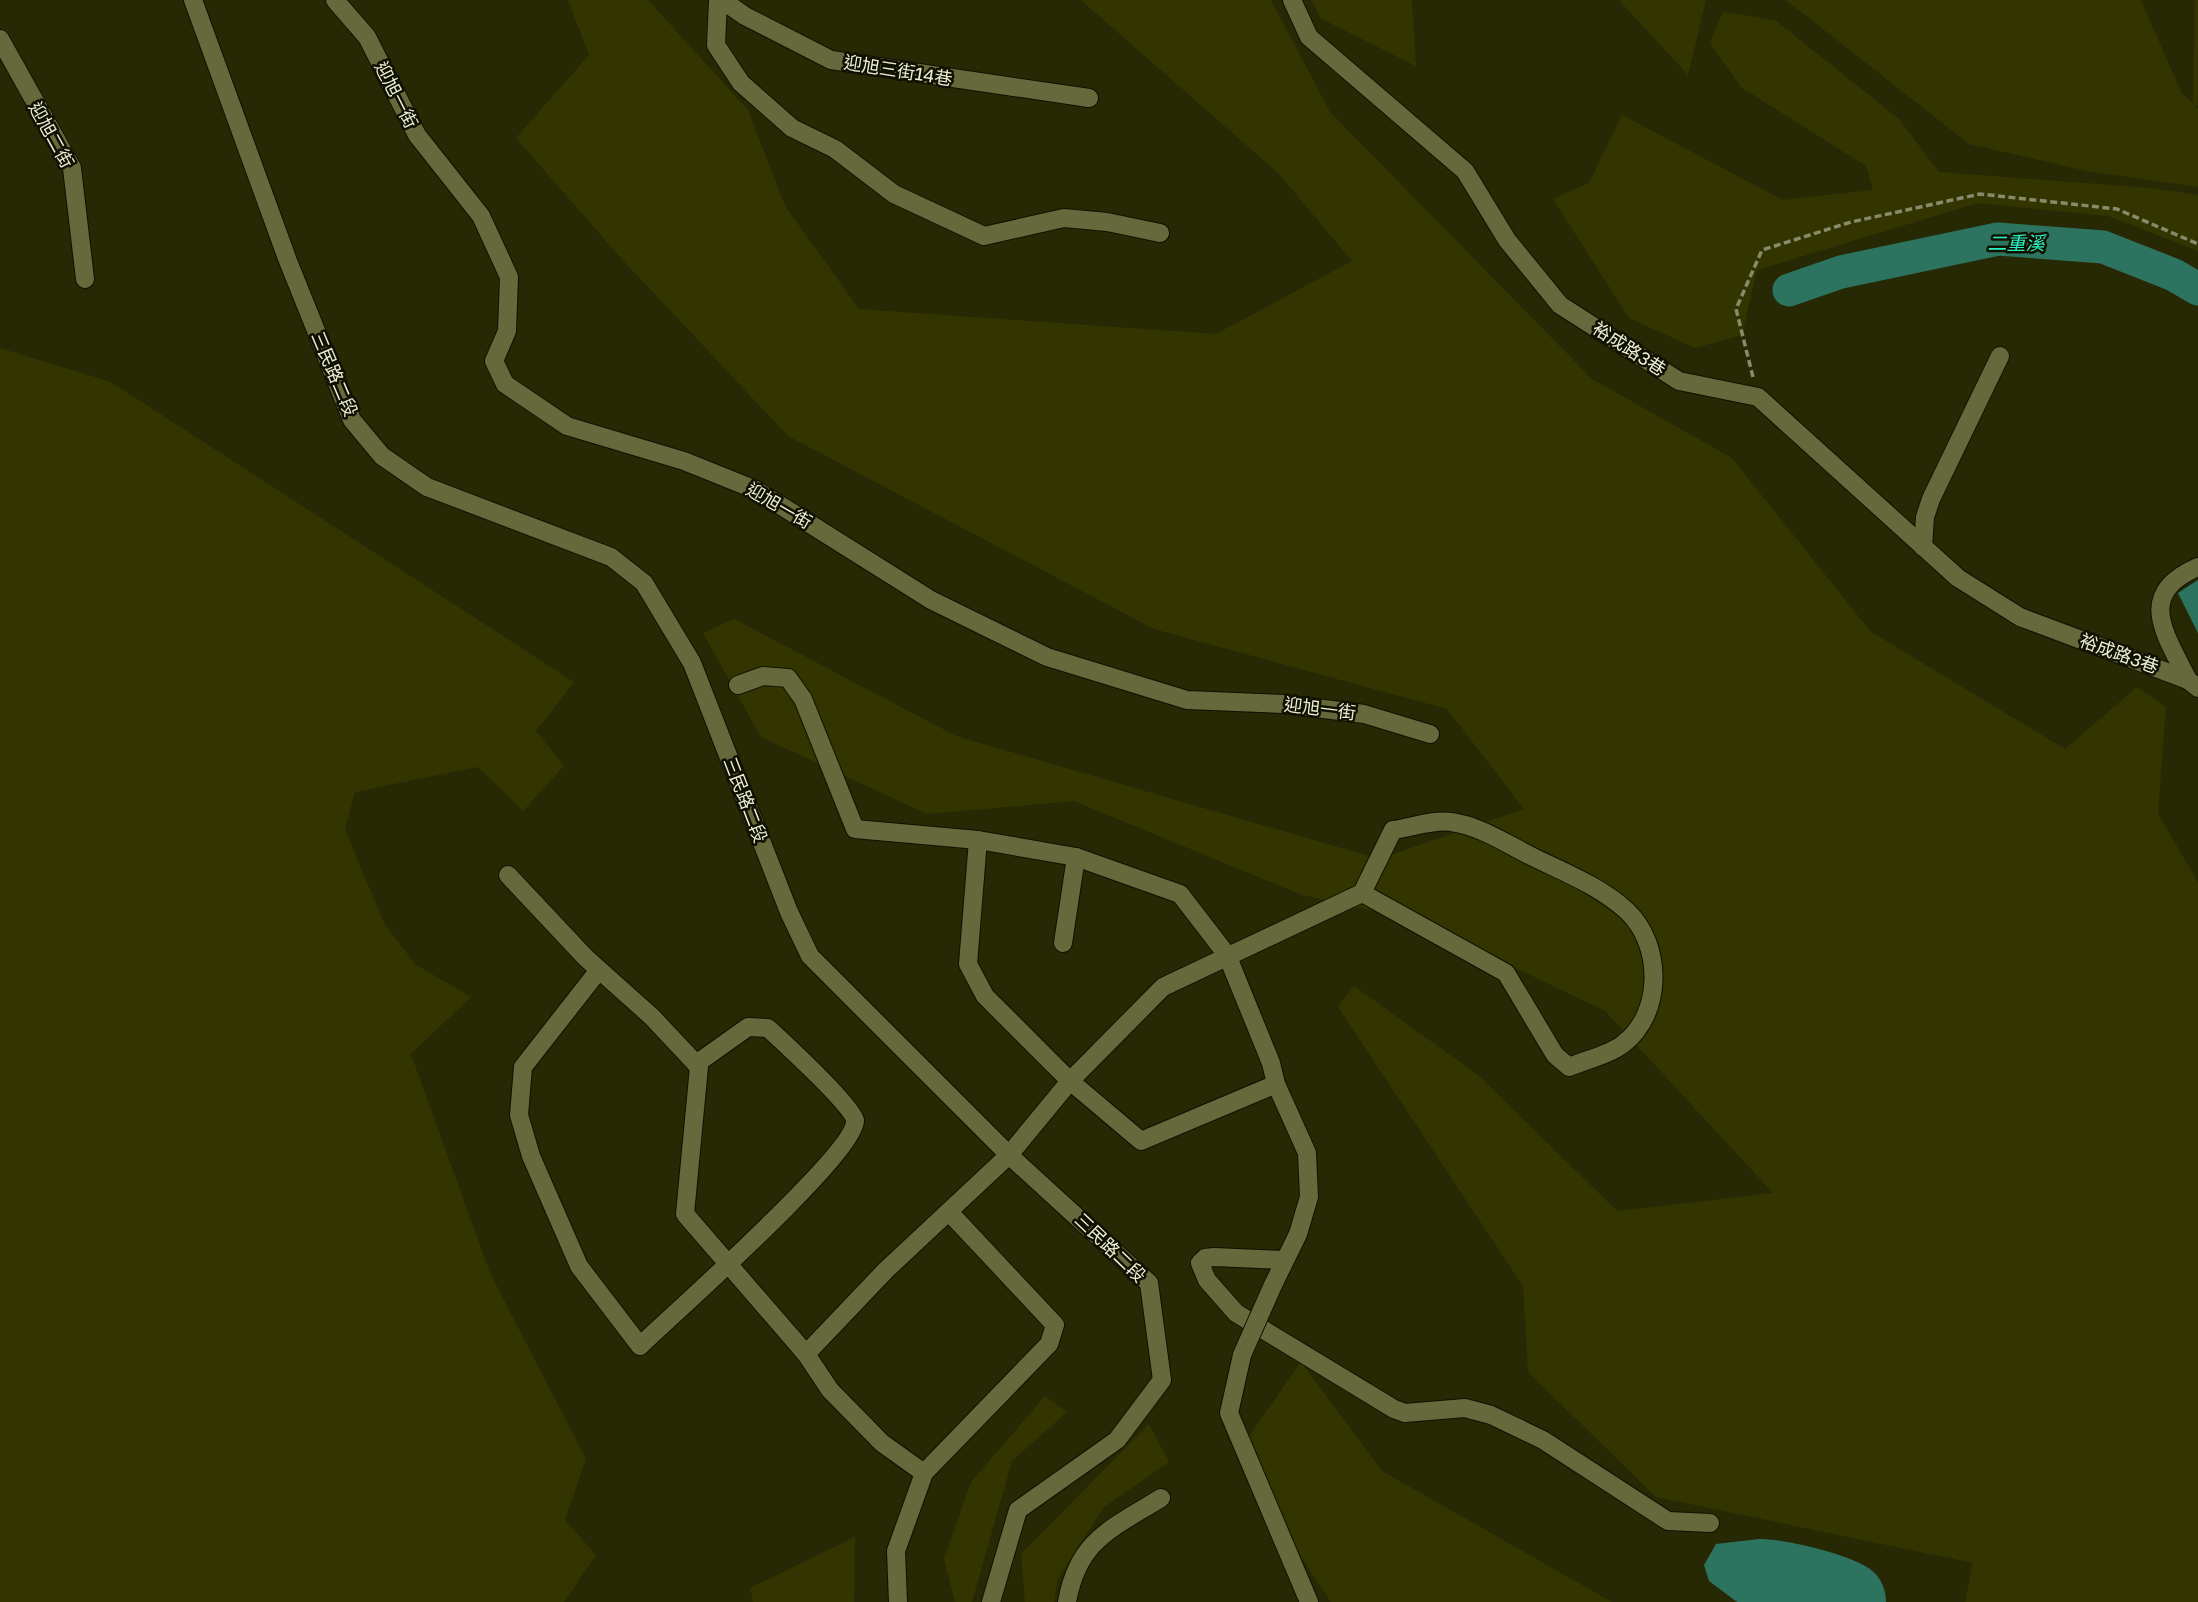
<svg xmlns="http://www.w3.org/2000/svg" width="2198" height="1602" font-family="'Golos Text','Noto Sans TC',sans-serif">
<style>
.green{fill:#333500}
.water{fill:#2d7460}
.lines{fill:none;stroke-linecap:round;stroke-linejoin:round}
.river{stroke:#2d7460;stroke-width:33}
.minor-casing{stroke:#101100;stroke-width:20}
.path{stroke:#878a6b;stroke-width:3.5;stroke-dasharray:7 3.5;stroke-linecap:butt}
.minor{stroke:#66693b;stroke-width:18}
.minor-bridge-casing{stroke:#101100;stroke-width:20;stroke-linecap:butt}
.minor-bridge{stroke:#66693b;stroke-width:18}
.labels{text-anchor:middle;stroke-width:5;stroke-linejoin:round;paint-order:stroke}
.street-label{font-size:18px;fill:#ecefd6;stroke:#101101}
.water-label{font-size:19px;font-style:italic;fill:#2cf3c5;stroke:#101101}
</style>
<rect width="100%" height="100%" fill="#272905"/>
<g class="green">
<path d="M568,0H648L748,110L785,206L859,309L1216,334L1352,261L1279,174L1081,0H1271L1330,112L1592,379L1732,458L1871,632L2065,749L2137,687L2166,707L2158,814L2198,882V1602H1965L1973,1563L1656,1497L1528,1372L1523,1286L1338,1007L1354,986L1478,1075L1617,1211L1773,1193L1605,1011L1416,920L1302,895L1074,801L927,814L761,737L703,633L734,619L956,736L1379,859L1524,809L1447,709L1154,629L788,436L620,257L516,138L589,55Z"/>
<path d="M1312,0H1412L1416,66L1320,18Z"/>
<path d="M1619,0H1706L1688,75Z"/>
<path d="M1786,0H2141L2181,92L2193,104L2195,0H2198V105H2195L2198,109V187L2087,171L1969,144Z"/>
<path d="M1723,12L1775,20L1899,119L1939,172L2151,188L2198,195V251L2108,216L1978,203L1757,270L1742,335L1695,348L1629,318L1553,199L1589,183L1622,115L1783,200L1873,190L1866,166L1741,87L1710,43Z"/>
<path d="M0,348L111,382L574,682L536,731L564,766L523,811L478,767L355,792L345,829L384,923L415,964L471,997L411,1054L490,1273L586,1459L565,1520L596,1555L564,1602H0Z"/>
<path d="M1301,1362L1382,1471L1612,1602H1331L1264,1501L1242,1446Z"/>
<path d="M1045,1396L1067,1412L1012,1461L972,1602H955L944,1559L971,1482Z"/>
<path d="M1149,1424L1169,1462L1104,1507L1058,1578L1054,1602H1025L1021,1554Z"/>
<path d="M855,1537L854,1602H753L750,1588Z"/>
</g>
<g class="water">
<path d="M2198,580V633L2178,593Z"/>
<path d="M1759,1539C1786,1539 1848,1554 1870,1569C1881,1577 1886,1590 1886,1602H1737L1709,1581L1704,1565L1716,1544Z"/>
</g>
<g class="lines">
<path class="river" d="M1789,290L1841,272L1998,239L2103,247L2174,275L2198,289"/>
<g class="minor-casing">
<g id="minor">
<path d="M193,0L288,261L352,420L382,456L427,487L611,557L644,583L692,663L789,912L810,956L1009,1155L1149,1283L1162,1380L1117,1440L1018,1510L991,1602"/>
<path d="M335,0L367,37L417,135L481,216L509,277L507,331L494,361L505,384L567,426L684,461L756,490L931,600L1047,657L1187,700L1284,704L1364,714L1430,734"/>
<path d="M718,0L716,45L741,83L792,128L835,149L894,194L984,236L1064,218L1107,222L1160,233"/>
<path d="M722,0L745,16L831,60L1089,98"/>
<path d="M1292,0L1309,37L1465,171L1507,240L1560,305L1679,381L1758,397L1958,578L2020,617L2188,680L2198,688"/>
<path d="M0,39L72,168L85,279"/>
<path d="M1923,547L1925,517L1931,499L2000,356"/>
<path d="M2188,680C2165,633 2135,594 2198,567"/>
<path d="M738,685L763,676L788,678L803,699L855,829L978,840L1076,857L1180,894L1227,955L1271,1063L1276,1084L1307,1153L1309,1197L1298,1234L1273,1285"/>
<path d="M978,840L968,964L985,996L1070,1081L1141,1141L1276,1084"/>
<path d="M508,875L586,958L652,1017L699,1067L685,1214L806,1354L830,1390L882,1443L924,1473L896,1551L898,1602"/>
<path d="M1063,943L1076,857"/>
<path d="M599,970L523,1067L519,1115L531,1156L579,1266L640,1346C672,1315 857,1152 855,1120C854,1107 781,1040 768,1028L748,1027L696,1064"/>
<path d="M1284,1260L1214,1257L1205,1258L1200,1263L1207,1280L1236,1313L1394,1409L1405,1413L1465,1408L1491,1415L1543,1440L1668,1521L1710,1523"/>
<path d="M806,1354L886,1270L1009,1155L1070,1081L1163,987L1362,893L1393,830C1410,828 1434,819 1451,822C1481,826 1508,845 1535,858C1566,873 1601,887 1627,911C1663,945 1663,1014 1623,1044C1609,1055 1585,1060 1569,1067L1555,1055L1506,973L1362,893"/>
<path d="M1242,1355L1229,1413L1309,1602"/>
<path d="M924,1473L1049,1344L1055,1325L950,1213"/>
<path d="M1067,1602C1078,1540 1111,1529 1161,1498"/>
</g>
</g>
<path class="path" d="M1753,377L1736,309L1762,250L1851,222L1980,194L2117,209L2198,244"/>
<use href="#minor" class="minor"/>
<g class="minor-bridge-casing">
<path id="minor-bridge" d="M1242,1355L1273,1285"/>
</g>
<use href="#minor-bridge" class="minor-bridge"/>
</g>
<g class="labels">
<g class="street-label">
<text transform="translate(898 71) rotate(9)" y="6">迎旭三街14巷</text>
<text transform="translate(396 95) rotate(63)" y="6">迎旭一街</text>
<text transform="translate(51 135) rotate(61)" y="6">迎旭二街</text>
<text transform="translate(1629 349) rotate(33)" y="6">裕成路3巷</text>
<text transform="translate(334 374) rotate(67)" y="6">三民路二段</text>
<text transform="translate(779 506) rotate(30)" y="6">迎旭一街</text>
<text transform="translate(2119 654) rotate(20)" y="6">裕成路3巷</text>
<text transform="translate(1320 709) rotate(7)" y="6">迎旭一街</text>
<text transform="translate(745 800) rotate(69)" y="6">三民路二段</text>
<text transform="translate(1110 1248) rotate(44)" y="6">三民路二段</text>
</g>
<g class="water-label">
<text x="2016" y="250">二重溪</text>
</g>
</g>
</svg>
